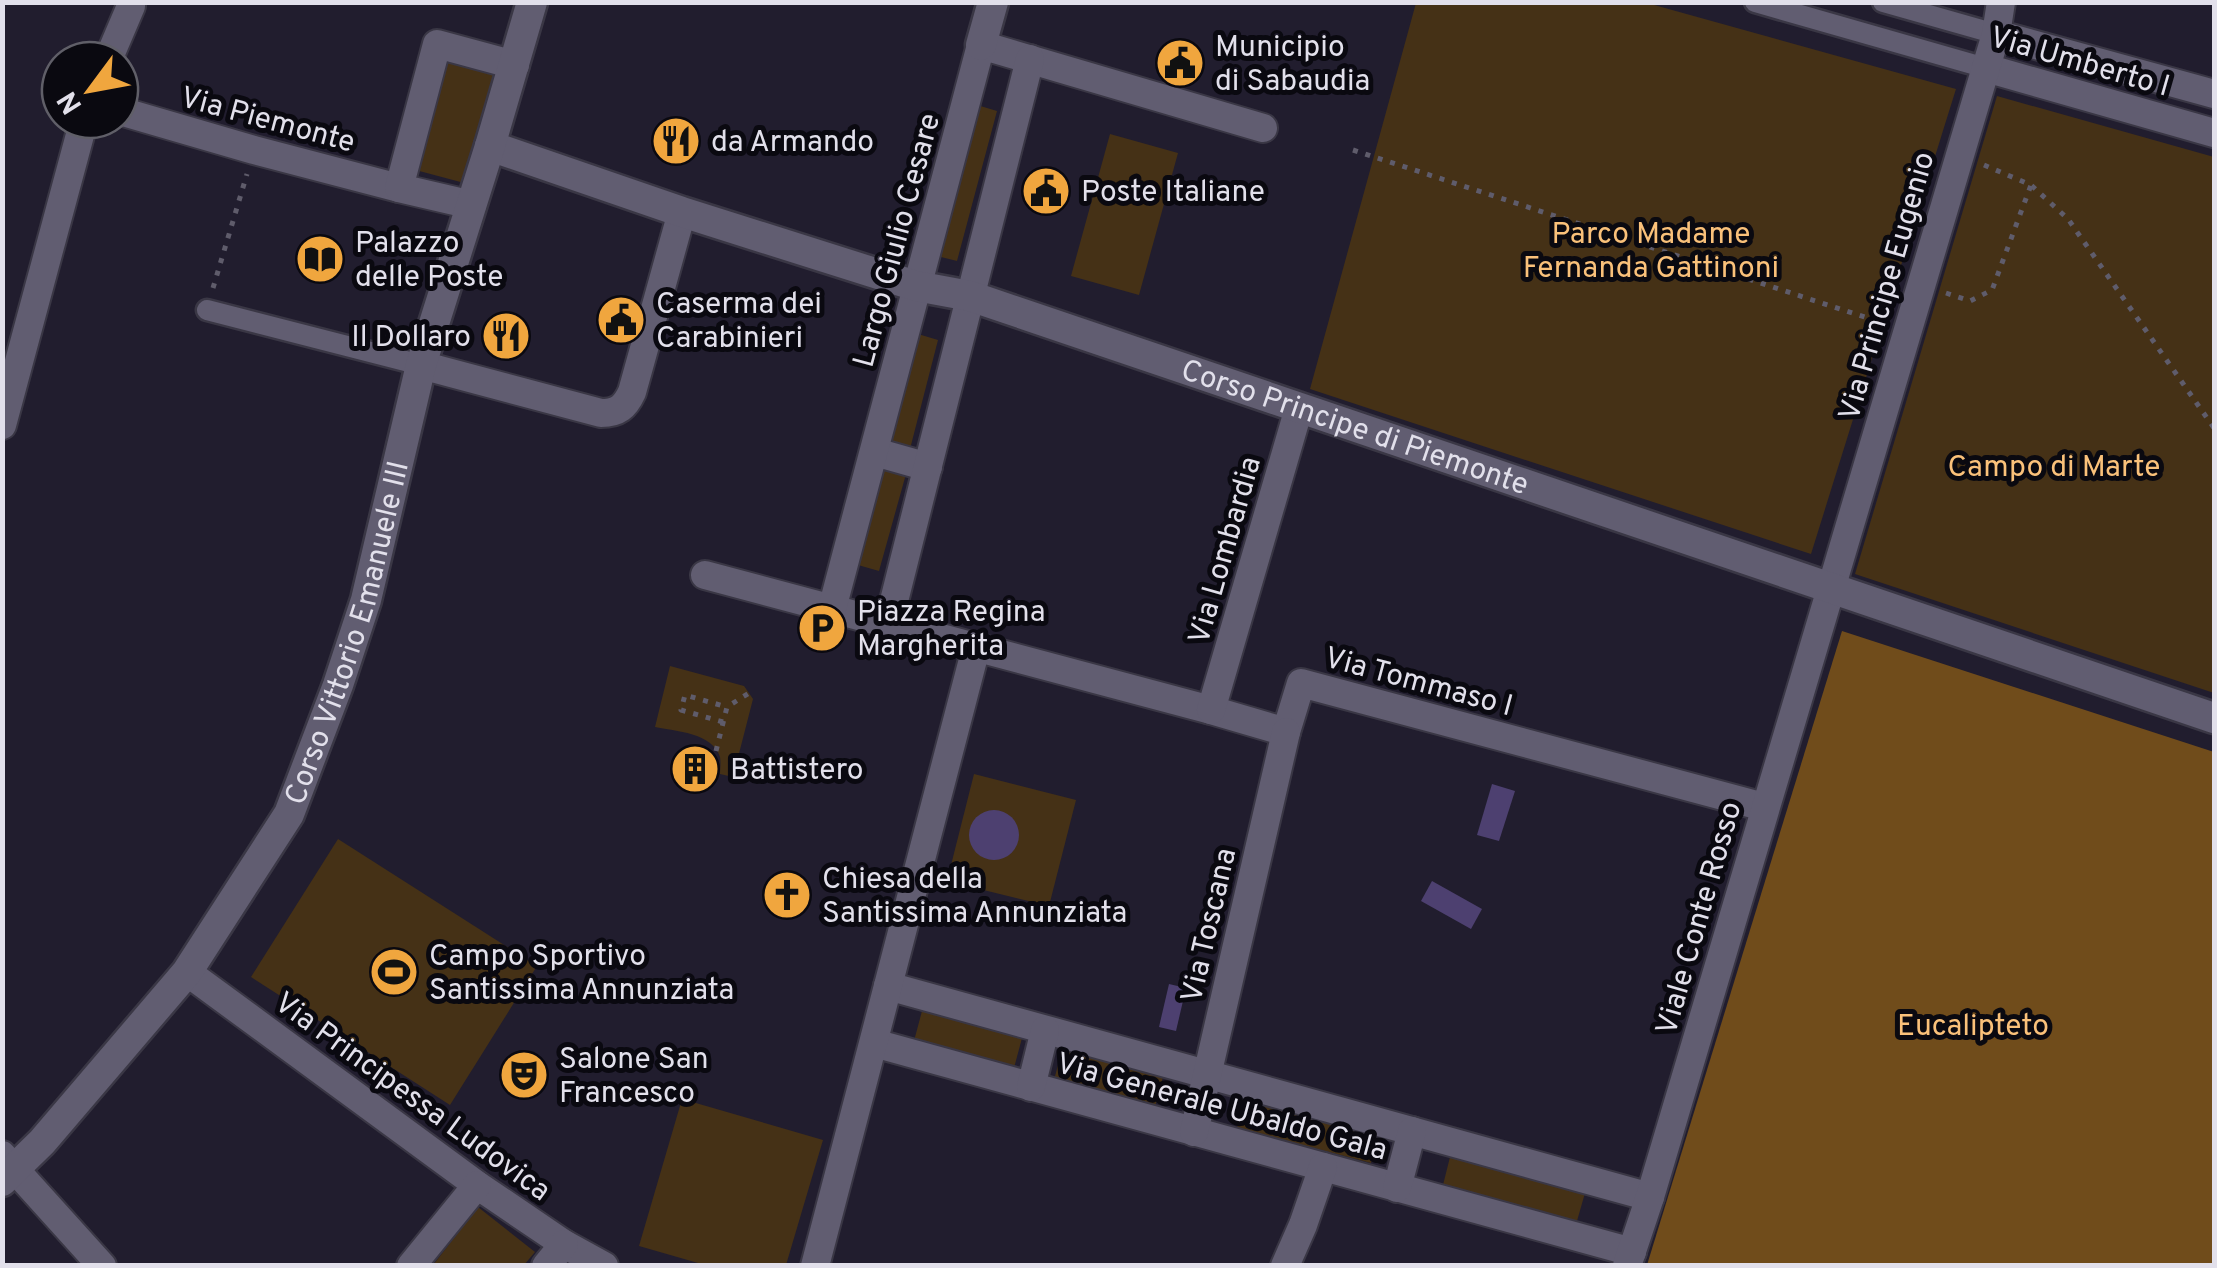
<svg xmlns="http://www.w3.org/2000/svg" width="2217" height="1268" font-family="Overpass,sans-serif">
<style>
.green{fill:#453116}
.forest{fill:#704c1b}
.water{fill:#4d4070}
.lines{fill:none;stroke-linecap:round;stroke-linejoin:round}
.pedestrian-casing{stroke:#3a3745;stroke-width:25}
.minor-casing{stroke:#3a3745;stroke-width:32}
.tertiary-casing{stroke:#3a3745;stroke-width:35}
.path{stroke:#5f5c6b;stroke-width:5;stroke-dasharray:5 8;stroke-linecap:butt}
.pedestrian{stroke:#615d71;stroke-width:20}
.minor{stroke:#615d71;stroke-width:28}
.tertiary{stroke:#615d71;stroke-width:30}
.labels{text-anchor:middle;stroke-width:10;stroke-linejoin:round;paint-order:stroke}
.poi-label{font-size:30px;fill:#e2e0eb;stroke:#0a0910;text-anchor:start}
.street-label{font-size:30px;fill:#e2e0eb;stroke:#0a0910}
.park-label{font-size:30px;fill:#fac17a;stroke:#0a0910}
</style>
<rect width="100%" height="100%" fill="#211d2e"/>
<g class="green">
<path d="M1416,3H1647L1956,89L1811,554L1310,389Z"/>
<path d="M436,57L496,73L468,184L408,168Z"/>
<path d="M1997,96L2214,157V693L1855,574Z"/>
<path d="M977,105L997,111L957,261L937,256Z"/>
<path d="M1110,134L1178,153L1139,295L1071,276Z"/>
<path d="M918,334L938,340L910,449L890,444Z"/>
<path d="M885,468L906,474L879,571L858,565Z"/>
<path d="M670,666L744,686L753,699L733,777L720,774C720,769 721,763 720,757C713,733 675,731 655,727Z"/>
<path d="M974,774L1076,800L1049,906L947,881Z"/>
<path d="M338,839L537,966L450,1105L251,977Z"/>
<path d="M922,1011L1022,1038L1014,1068L914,1041Z"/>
<path d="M1062,1050L1163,1077L1155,1107L1054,1080Z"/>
<path d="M682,1099L823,1140L786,1265H705L639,1246Z"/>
<path d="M1244,1101L1378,1136L1371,1163L1237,1128Z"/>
<path d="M1450,1157L1585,1193L1577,1221L1443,1185Z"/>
<path d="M478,1207L535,1252L524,1265H433Z"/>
</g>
<path class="forest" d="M1842,631L2214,752V1265H1647Z"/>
<g class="water">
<path d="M1492,784L1515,791L1499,841L1477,835Z"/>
<circle cx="994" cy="835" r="25"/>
<path d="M1432,881L1482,909L1471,929L1421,901Z"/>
<path d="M1169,984L1186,988L1176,1031L1159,1027Z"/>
</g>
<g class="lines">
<g class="pedestrian-casing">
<g id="pedestrian">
<path d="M1755,2L1986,68"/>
<path d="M1883,2L1996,34"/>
<path d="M207,310L421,365"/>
</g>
</g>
<g class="minor-casing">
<g id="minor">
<path d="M1996,34L2214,94"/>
<path d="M108,60L131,6L130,2"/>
<path d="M1986,68L2214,133"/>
<path d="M120,111L254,150L399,188"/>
<path d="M472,205L399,188L437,44L515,65"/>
<path d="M421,365L601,413C618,413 625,407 632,392L682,212"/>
<path d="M2,425L84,120"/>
<path d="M875,452L928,467"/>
<path d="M705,575L1211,710L1286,732L1301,683L1764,807"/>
<path d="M832,609L981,45L1263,128"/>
<path d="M888,625L1030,59"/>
<path d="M1211,710L1299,408"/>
<path d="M187,972L477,1185L564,1244L604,1266"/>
<path d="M888,986L1650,1197"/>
<path d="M874,1043L1632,1252"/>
<path d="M1031,1087L1045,1030"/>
<path d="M1194,1132L1286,732"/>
<path d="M2,1155L102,1266"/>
<path d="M1397,1188L1412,1131"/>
<path d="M411,1266L477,1185"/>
<path d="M546,1266L564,1244"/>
<path d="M815,1266L976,648"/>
<path d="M1285,1266L1303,1225L1323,1167"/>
<path d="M1627,1266L1650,1197L1996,34L2001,2"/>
</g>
</g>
<g class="tertiary-casing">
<g id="tertiary">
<path d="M981,45L993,2"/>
<path id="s1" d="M490,146L682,212L916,286L970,296L2214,718"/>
<path id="s2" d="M2,1181L42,1142L187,972L289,814L338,685L366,600L421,365L490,146L532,2"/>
</g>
</g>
<g class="path">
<path d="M1353,150L1883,323"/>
<path d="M1984,165L2031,185L2068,219L2214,428"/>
<path d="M213,288L247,174"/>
<path d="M1946,293L1970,301L1992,290L2031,185"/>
<path d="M723,722L681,710L685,695L727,707"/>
<path d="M716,751L727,707L749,693"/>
</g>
<use href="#pedestrian" class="pedestrian"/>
<use href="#minor" class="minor"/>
<use href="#tertiary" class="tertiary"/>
</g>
<defs>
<g id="civic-disc" transform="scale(2.5)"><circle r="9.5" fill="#f0a63e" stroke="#0a0910"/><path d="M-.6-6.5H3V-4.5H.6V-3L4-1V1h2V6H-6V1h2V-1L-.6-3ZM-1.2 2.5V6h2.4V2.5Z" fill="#111"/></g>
<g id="restaurant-disc" transform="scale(2.5)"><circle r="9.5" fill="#f0a63e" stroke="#0a0910"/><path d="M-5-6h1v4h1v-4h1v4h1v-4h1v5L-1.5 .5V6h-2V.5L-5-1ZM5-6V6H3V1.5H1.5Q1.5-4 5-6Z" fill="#111"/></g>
<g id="library-disc" transform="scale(2.5)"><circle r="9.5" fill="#f0a63e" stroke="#0a0910"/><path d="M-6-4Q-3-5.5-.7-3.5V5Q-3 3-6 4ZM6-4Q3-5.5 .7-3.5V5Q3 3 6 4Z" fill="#111"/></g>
<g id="parking-disc" transform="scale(2.5)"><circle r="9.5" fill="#f0a63e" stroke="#0a0910"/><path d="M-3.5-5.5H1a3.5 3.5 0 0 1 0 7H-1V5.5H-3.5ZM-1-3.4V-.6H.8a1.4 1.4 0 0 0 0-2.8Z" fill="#111"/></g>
<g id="building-disc" transform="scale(2.5)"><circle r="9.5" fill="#f0a63e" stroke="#0a0910"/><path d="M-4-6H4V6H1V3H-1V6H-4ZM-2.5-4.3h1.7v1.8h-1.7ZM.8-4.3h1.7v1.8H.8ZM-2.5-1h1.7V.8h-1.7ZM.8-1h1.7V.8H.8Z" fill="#111"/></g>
<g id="church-disc" transform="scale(2.5)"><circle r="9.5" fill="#f0a63e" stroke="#0a0910"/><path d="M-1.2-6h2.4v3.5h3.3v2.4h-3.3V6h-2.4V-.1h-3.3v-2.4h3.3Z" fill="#111"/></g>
<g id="stadium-disc" transform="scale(2.5)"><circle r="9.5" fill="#f0a63e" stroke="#0a0910"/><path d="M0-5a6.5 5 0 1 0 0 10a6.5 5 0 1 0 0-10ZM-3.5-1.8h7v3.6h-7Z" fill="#111"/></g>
<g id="theatre-disc" transform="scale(2.5)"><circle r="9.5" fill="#f0a63e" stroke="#0a0910"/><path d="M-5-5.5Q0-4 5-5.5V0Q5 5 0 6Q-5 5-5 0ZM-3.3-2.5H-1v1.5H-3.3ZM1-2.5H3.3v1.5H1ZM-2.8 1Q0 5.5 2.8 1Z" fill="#111"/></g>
</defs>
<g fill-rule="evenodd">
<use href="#civic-disc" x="1180" y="63"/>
<use href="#restaurant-disc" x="676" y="141"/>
<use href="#civic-disc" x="1046" y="191"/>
<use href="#library-disc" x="320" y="259"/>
<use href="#civic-disc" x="621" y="320"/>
<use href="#restaurant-disc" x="506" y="336"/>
<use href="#parking-disc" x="822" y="628"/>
<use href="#building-disc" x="695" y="769"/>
<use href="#church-disc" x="787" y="895"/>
<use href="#stadium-disc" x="394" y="972"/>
<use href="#theatre-disc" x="524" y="1075"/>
</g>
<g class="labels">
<g class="poi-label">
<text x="1215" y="56">Municipio<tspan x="1215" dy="34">di Sabaudia</tspan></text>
<text x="711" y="151">da Armando</text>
<text x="1081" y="201">Poste Italiane</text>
<text x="355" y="252">Palazzo<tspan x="355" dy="34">delle Poste</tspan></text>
<text x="656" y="313">Caserma dei<tspan x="656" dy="34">Carabinieri</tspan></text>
<text x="471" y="346" text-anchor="end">Il Dollaro</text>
<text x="857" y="621">Piazza Regina<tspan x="857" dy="34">Margherita</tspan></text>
<text x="730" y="779">Battistero</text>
<text x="822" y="888">Chiesa della<tspan x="822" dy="34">Santissima Annunziata</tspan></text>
<text x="429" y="965">Campo Sportivo<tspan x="429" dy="34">Santissima Annunziata</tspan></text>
<text x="559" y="1068">Salone San<tspan x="559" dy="34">Francesco</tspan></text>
</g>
<g class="street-label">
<text transform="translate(2080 61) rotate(16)" y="10">Via Umberto I</text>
<text transform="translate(268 119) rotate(15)" y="10">Via Piemonte</text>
<text transform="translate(896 240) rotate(-75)" y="10">Largo Giulio Cesare</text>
<text transform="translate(1886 286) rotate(-74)" y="10">Via Principe Eugenio</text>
<text dy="10" stroke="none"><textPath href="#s1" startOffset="910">Corso Principe di Piemonte</textPath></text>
<text transform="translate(1224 550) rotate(-74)" y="10">Via Lombardia</text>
<text dy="10" stroke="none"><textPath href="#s2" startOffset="658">Corso Vittorio Emanuele III</textPath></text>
<text transform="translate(1419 681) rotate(15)" y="10">Via Tommaso I</text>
<text transform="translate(1698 918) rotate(-74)" y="10">Viale Conte Rosso</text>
<text transform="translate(1208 925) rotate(-77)" y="10">Via Toscana</text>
<text transform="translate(413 1096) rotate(36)" y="10">Via Principessa Ludovica</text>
<text transform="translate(1222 1106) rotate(15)" y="10">Via Generale Ubaldo Gala</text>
</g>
<g class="park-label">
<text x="1651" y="243">Parco Madame<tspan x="1651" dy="34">Fernanda Gattinoni</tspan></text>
<text x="2054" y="476">Campo di Marte</text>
<text x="1973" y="1035">Eucalipteto</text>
</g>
</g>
<rect width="2217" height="1268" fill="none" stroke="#e2e0eb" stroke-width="10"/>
<g transform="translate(90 90) rotate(238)"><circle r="48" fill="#0a0910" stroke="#605f68" stroke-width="2.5"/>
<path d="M0-8L18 38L0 25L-18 38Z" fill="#f0a63e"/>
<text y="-15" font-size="28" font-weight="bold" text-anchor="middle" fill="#e2e0eb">N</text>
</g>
</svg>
